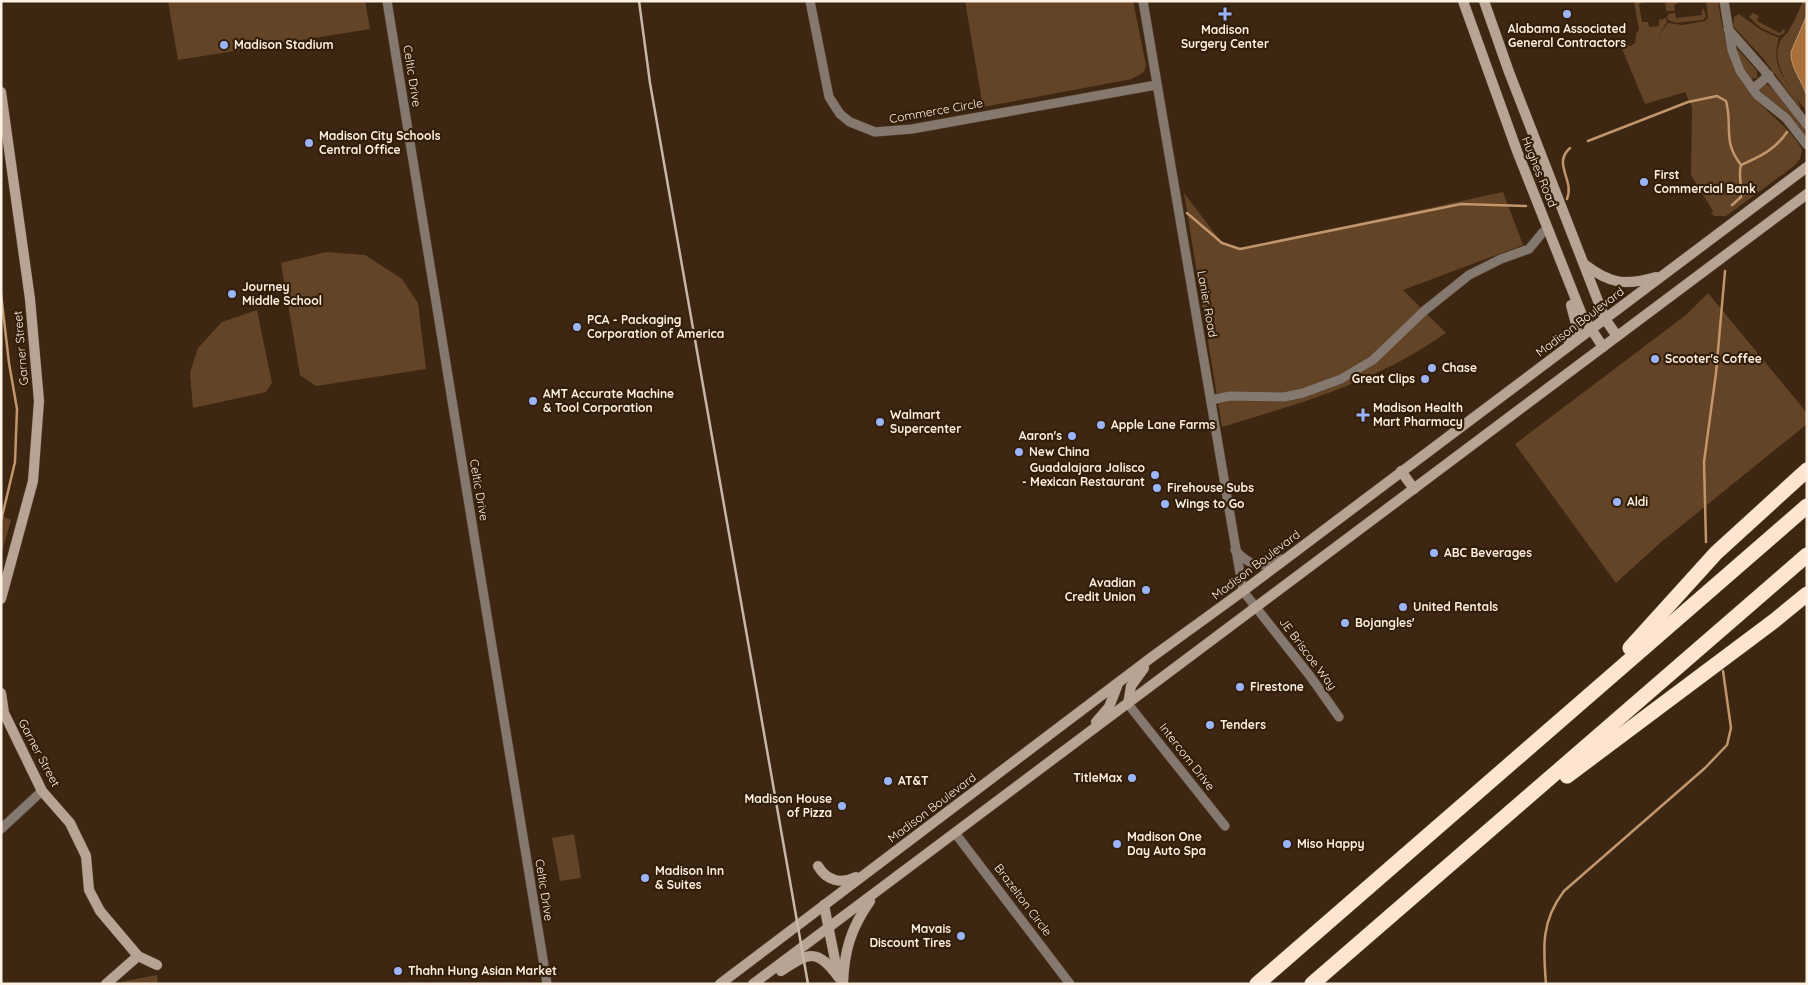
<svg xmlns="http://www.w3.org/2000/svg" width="1808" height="985" font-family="Quicksand,sans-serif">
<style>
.green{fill:#644426}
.water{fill:#a8703a;stroke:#c2966d}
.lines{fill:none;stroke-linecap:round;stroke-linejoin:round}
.stream{stroke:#c2966d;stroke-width:2.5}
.street-casing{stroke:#58432f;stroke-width:10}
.secondary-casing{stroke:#58432f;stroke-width:11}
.highway-casing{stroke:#58432f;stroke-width:16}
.street{stroke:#85796f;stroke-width:9}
.secondary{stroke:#b7a494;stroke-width:10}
.highway{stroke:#fde5d1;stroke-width:15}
.rail{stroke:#c7b7a8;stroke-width:2.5}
.poi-dot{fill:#9ab5fd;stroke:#331e08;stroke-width:2}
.labels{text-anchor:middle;stroke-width:4.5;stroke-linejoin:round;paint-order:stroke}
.poi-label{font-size:12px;font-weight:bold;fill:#fef0e3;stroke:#331e08;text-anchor:start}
.street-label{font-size:12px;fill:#fef0e3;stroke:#331e08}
</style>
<rect width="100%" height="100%" fill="#3d2712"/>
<g class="green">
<path d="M168,1H365L370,29L178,60Z"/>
<path d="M965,1H1133L1146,65L1144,72L1132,79L983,107Z"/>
<path d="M1634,1H1646L1639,4L1642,22H1648L1649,27L1659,26V20L1666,18L1667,22L1658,36L1668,23L1682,25L1705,21L1708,17L1706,1H1718C1724,40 1729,70 1757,101C1773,117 1790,129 1802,149L1800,159L1794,166L1726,216H1714L1711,213L1713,211L1691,175L1692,107L1685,92L1645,104L1620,44L1631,46L1635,43L1636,34L1639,30Z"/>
<path d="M1665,1H1677V4L1674,5L1675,11H1666Z"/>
<path d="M1803,1H1807V112C1795,95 1769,64 1780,42C1781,38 1785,36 1787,33C1794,23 1798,12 1803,1Z"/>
<path d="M1704,9L1706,17L1703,20L1675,23L1667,19L1668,14L1675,13L1676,18L1702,15V10Z"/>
<path d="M1753,13L1759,16L1757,21L1780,33L1784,28L1785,33L1779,36L1761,28L1749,17Z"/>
<path d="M1739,14L1761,30L1779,38C1768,73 1794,83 1801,109L1762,57L1733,26L1734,17Z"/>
<path d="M1736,47L1757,71V78L1750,79L1744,70Z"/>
<path d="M1765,83C1777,90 1807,124 1807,137L1789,114L1759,91V87Z"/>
<path d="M1503,192L1523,245L1403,290L1446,333C1376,382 1302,403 1222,427L1184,193L1222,243L1240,249Z"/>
<path d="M326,252L365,255L402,279L418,303L426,369L316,386L300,375L281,263Z"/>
<path d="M1708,293L1807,413V424L1660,543L1616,583L1515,444L1686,315Z"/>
<path d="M257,310L272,383L266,392L193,408L190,373L198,348L222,322Z"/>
<path d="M2,516L11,520L1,555V517Z"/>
<path d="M574,834L581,878L560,881L552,838Z"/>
<path d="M157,975L158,984H110Z"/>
</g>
<path class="water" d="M1807,15V97C1803,81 1790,68 1791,52Z"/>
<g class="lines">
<g class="stream">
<path d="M1588,141L1688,102L1717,96L1726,101C1733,126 1722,141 1741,165"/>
<path d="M1567,199C1575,180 1552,164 1570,148"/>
<path d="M1732,205L1741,197C1742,186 1738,175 1741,165C1759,157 1775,150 1787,132"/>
<path d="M1187,213L1222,243L1240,249L1461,204L1526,206"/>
<path d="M1,294L9,363L17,409L15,462L1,521"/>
<path d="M1706,542L1704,462L1716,373L1725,271"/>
<path d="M1546,984C1543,947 1541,921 1564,891L1705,768L1727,745L1731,728L1723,671"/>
</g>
<g class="street-casing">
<g id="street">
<path d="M387,1L547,984"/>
<path d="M810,1L829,97L840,114L850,122L875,132L912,129L1156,85"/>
<path d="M1143,1L1243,591L1310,676L1339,717"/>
<path d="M1724,1L1732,50L1740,71L1757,95L1786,118L1807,145"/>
<path d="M1728,29L1764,70L1807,125"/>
<path d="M1753,89L1769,75"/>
<path d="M1211,400L1230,396L1284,397L1303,393L1341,379L1373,360L1424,311L1469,275L1501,259L1529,249L1543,232"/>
<path d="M1235,550C1253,569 1259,567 1282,559"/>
<path d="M1128,704L1225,826"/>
<path d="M1,829L42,791"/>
<path d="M955,833L1070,984"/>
</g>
</g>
<g class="secondary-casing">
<g id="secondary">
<path d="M1463,1L1517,151L1582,315L1603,347"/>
<path d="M1484,1L1509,72L1605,319L1617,336"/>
<path d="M1,92L30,299L39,401L33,481L1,599"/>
<path d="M1584,264C1610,284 1625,286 1656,277"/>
<path d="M1569,342L1577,328L1571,305"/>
<path d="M1401,471L1414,489"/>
<path d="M1,693L4,713L42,791L70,823L86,856L89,890L100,911L138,956L157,965"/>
<path d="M1128,704L1131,686L1144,668"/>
<path d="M1096,722L1109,707L1118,684"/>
<path d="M818,866C826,880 841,885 856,877"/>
<path d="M824,905L838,975"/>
<path d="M781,971C810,952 817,948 839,978"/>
<path d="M106,984L138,956"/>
<path d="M720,984L1152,657L1243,591L1807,167"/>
<path d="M753,984L1807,194"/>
<path d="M843,984C844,951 851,928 870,901"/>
</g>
</g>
<g class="highway-casing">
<g id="highway">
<path d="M1630,648L1716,553L1807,470"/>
<path d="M1567,776L1774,621L1807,594"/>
<path d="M1257,984L1807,506"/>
<path d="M1312,984L1807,555"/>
</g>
</g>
<use href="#street" class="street"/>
<use href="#secondary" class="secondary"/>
<use href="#highway" class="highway"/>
<path class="rail" d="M639,1L650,83L808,984"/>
</g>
<g class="poi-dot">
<path d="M1222.5 6.5h5v5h5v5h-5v5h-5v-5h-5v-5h5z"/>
<circle cx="1567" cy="14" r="5"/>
<circle cx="224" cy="45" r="5"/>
<circle cx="309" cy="143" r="5"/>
<circle cx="1644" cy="182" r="5"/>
<circle cx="232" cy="294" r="5"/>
<circle cx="577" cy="327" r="5"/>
<circle cx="1655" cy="359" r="5"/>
<circle cx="1432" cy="368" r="5"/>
<circle cx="1425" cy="379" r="5"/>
<circle cx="533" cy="401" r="5"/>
<path d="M1360.5 407.5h5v5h5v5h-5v5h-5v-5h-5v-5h5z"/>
<circle cx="880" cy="422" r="5"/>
<circle cx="1101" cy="425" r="5"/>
<circle cx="1072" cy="436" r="5"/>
<circle cx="1019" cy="452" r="5"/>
<circle cx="1155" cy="475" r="5"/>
<circle cx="1157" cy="488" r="5"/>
<circle cx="1617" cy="502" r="5"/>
<circle cx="1165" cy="504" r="5"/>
<circle cx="1434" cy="553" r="5"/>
<circle cx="1146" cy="590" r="5"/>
<circle cx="1403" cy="607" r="5"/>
<circle cx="1345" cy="623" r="5"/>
<circle cx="1240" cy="687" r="5"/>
<circle cx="1210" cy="725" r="5"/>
<circle cx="1132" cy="778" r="5"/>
<circle cx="888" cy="781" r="5"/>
<circle cx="842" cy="806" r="5"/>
<circle cx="1117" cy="844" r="5"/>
<circle cx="1287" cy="844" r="5"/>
<circle cx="645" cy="878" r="5"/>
<circle cx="961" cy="936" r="5"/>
<circle cx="398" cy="971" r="5"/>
</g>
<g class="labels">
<g class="poi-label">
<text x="1567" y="33" text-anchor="middle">Alabama Associated<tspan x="1567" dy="14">General Contractors</tspan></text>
<text x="1225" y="34" text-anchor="middle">Madison<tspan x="1225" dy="14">Surgery Center</tspan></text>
<text x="234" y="49">Madison Stadium</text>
<text x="319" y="140">Madison City Schools<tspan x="319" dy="14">Central Office</tspan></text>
<text x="1654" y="179">First<tspan x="1654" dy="14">Commercial Bank</tspan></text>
<text x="242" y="291">Journey<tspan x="242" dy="14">Middle School</tspan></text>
<text x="587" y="324">PCA - Packaging<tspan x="587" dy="14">Corporation of America</tspan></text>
<text x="1665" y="363">Scooter's Coffee</text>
<text x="1442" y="372">Chase</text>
<text x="1415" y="383" text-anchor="end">Great Clips</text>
<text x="543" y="398">AMT Accurate Machine<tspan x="543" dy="14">&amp; Tool Corporation</tspan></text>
<text x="1373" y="412">Madison Health<tspan x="1373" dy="14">Mart Pharmacy</tspan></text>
<text x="890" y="419">Walmart<tspan x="890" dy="14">Supercenter</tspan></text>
<text x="1111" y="429">Apple Lane Farms</text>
<text x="1062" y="440" text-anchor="end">Aaron's</text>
<text x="1029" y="456">New China</text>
<text x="1145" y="472" text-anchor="end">Guadalajara Jalisco<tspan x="1145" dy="14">- Mexican Restaurant</tspan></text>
<text x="1167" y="492">Firehouse Subs</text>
<text x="1627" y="506">Aldi</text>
<text x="1175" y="508">Wings to Go</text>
<text x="1444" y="557">ABC Beverages</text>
<text x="1136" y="587" text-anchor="end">Avadian<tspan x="1136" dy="14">Credit Union</tspan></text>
<text x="1413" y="611">United Rentals</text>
<text x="1355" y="627">Bojangles'</text>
<text x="1250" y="691">Firestone</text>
<text x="1220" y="729">Tenders</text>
<text x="1122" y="782" text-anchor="end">TitleMax</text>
<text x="898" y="785">AT&amp;T</text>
<text x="832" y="803" text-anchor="end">Madison House<tspan x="832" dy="14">of Pizza</tspan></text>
<text x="1127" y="841">Madison One<tspan x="1127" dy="14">Day Auto Spa</tspan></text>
<text x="1297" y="848">Miso Happy</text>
<text x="655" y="875">Madison Inn<tspan x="655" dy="14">&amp; Suites</tspan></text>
<text x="951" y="933" text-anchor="end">Mavais<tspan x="951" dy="14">Discount Tires</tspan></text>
<text x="408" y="975">Thahn Hung Asian Market</text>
</g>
<g class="street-label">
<text transform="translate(412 76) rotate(81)" y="4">Celtic Drive</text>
<text transform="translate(936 111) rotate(-10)" y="4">Commerce Circle</text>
<text transform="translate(1539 172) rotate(68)" y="4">Hughes Road</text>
<text transform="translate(1207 304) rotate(80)" y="4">Lanier Road</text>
<text transform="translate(1580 322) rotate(-37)" y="4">Madison Boulevard</text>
<text transform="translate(21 348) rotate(-95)" y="4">Garner Street</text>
<text transform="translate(479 490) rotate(80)" y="4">Celtic Drive</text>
<text transform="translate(1256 565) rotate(-37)" y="4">Madison Boulevard</text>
<text transform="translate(1308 654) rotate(53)" y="4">JE Briscoe Way</text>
<text transform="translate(39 753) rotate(62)" y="4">Garner Street</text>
<text transform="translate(1187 757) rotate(52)" y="4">Intercom Drive</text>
<text transform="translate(932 808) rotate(-37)" y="4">Madison Boulevard</text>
<text transform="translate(544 890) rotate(81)" y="4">Celtic Drive</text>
<text transform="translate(1023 900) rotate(53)" y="4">Brazelton Circle</text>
</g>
</g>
<rect width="1808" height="985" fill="none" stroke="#fef0e3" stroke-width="5"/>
</svg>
